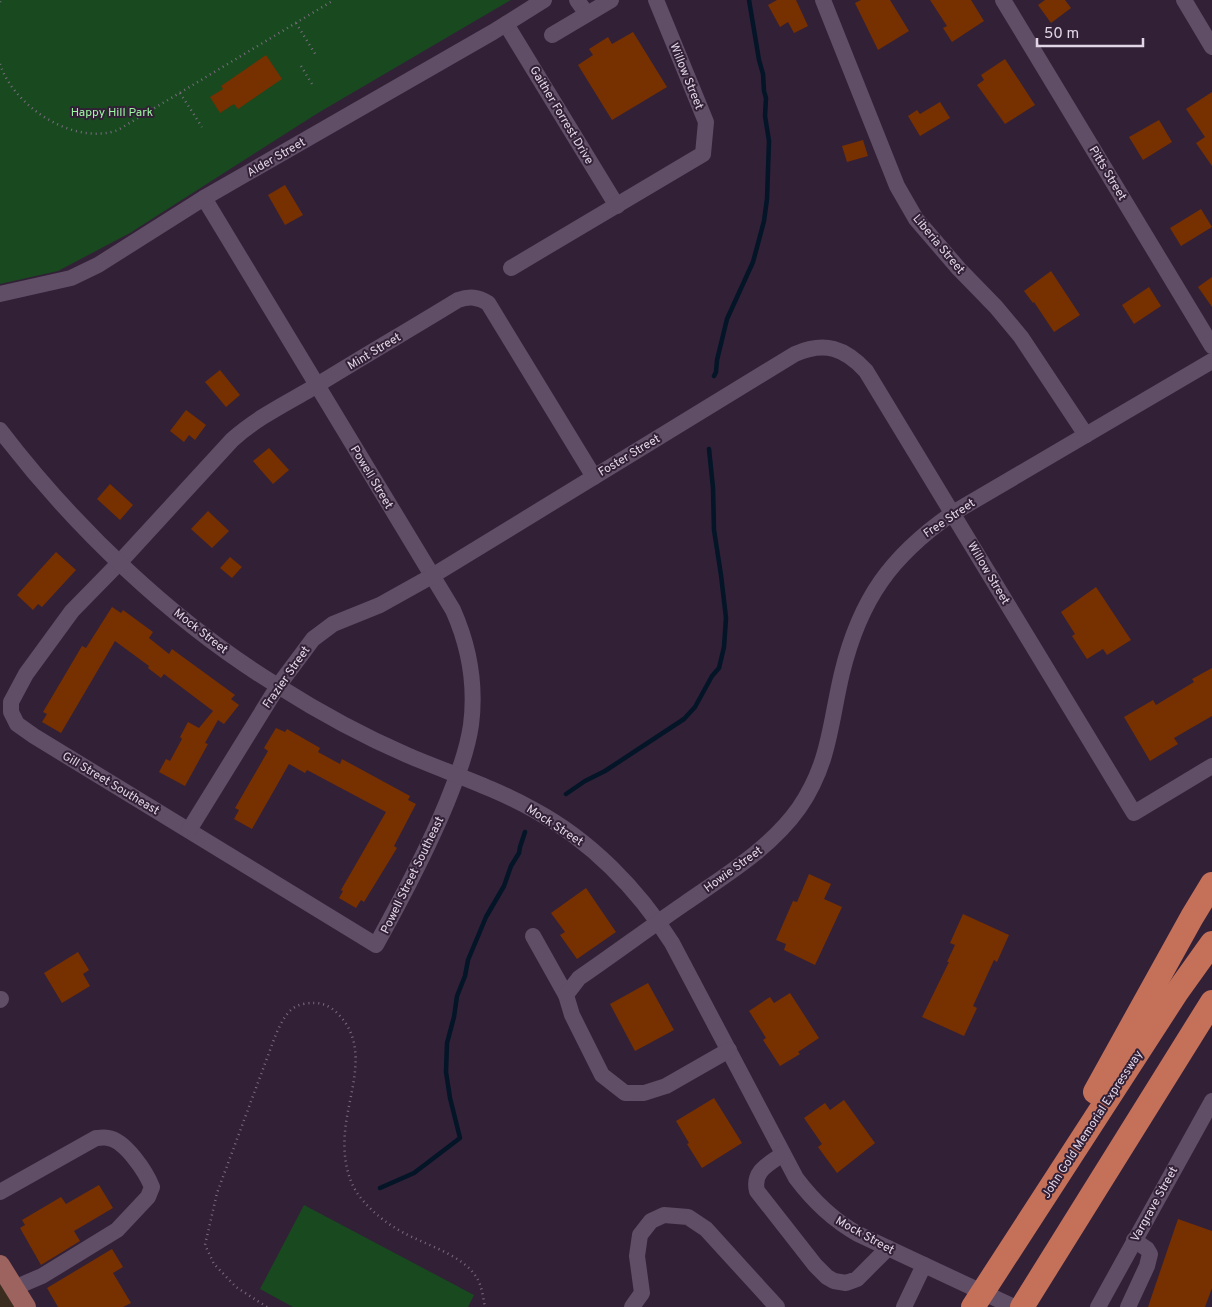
<svg xmlns="http://www.w3.org/2000/svg" width="1212" height="1307" font-family="Overpass,sans-serif">
<style>
.education{fill:#3b2c20}
.green{fill:#18491f}
.lines{fill:none;stroke-linecap:round;stroke-linejoin:round}
.stream{stroke:#031527;stroke-width:4.5}
.building{fill:#773000}
.path{stroke:#7b6c80;stroke-width:2.5;stroke-dasharray:1 4;stroke-linecap:butt}
.minor{stroke:#604d66;stroke-width:16}
.major{stroke:#9d635e;stroke-width:20}
.highway{stroke:#c57159;stroke-width:24}
.labels{text-anchor:middle;stroke-width:4;stroke-linejoin:round;paint-order:stroke}
.street-label{font-size:12px;fill:#e2d6e6;stroke:#322037}
.park-label{font-size:12px;fill:#9cf6a2;stroke:#322037}
</style>
<rect width="100%" height="100%" fill="#322037"/>
<path class="education" d="M0,1266L25,1307H0Z"/>
<g class="green">
<path d="M0,0H511L318,113L130,233L58,271L0,284Z"/>
<path d="M304,1205L474,1295L468,1307H293L260,1289Z"/>
</g>
<g class="lines">
<g class="stream">
<path d="M714,376L716,372L717,360L727,319L753,262L764,221L767,199L769,141L765,116L766,98L764,91L763,74L759,60L749,0"/>
<path d="M566,794L585,781L605,771L684,719L695,707L712,676L719,668L724,647L726,618L721,575L714,530L713,488L709,449"/>
<path d="M380,1188L414,1173L460,1138L450,1098L446,1072L447,1043L454,1017L457,996L465,976L468,960L486,917L504,886L511,866L519,853L520,847L525,832"/>
</g>
</g>
<g class="building">
<path d="M777,0H796L808,26L794,33L788,22L780,27L768,5Z"/>
<path d="M861,0H890L909,31L878,50L855,3Z"/>
<path d="M930,0H971L984,21L952,42L943,28L947,26Z"/>
<path d="M1045,0H1065L1071,8L1051,23L1038,5Z"/>
<path d="M633,32L667,87L612,120L578,65L593,55L589,49L608,37L612,44Z"/>
<path d="M266,55L282,79L238,109L234,104L220,113L210,97L223,89L221,86Z"/>
<path d="M1005,59L1035,105L1005,124L977,85L984,80L981,75Z"/>
<path d="M1212,92V166L1196,143L1205,137L1186,109Z"/>
<path d="M940,102L950,118L920,136L908,116L917,110L920,114Z"/>
<path d="M1159,120L1172,142L1143,160L1129,137Z"/>
<path d="M863,140L868,156L847,162L842,146Z"/>
<path d="M285,185L303,215L285,225L268,195Z"/>
<path d="M1201,209L1212,227L1181,246L1170,228Z"/>
<path d="M1051,271L1080,315L1054,332L1034,302L1033,303L1024,291Z"/>
<path d="M1212,277V307L1198,287Z"/>
<path d="M1149,287L1161,306L1134,324L1122,305Z"/>
<path d="M220,370L240,395L226,407L205,382Z"/>
<path d="M186,410L206,425L195,440L189,435L184,442L170,431Z"/>
<path d="M269,448L289,470L273,484L253,461Z"/>
<path d="M110,484L133,505L120,520L97,499Z"/>
<path d="M208,511L229,531L212,548L191,529Z"/>
<path d="M56,552L76,570L42,607L38,604L33,610L17,595Z"/>
<path d="M230,557L242,567L232,578L220,568Z"/>
<path d="M1096,587L1131,640L1107,655L1103,649L1087,659L1072,636L1075,634L1061,612Z"/>
<path d="M112,607L121,613L123,610L153,632L149,638L169,654L172,649L235,695L231,699L239,705L224,724L218,720L205,743L208,744L185,786L159,772L166,759L170,761L182,739L180,737L188,722L199,728L213,711L164,674L161,678L148,668L149,666L115,641L61,733L42,722L47,714L43,712L82,646L86,648Z"/>
<path d="M1212,668V716L1174,738L1178,744L1150,761L1124,717L1153,700L1156,705L1194,682L1192,679Z"/>
<path d="M276,728L285,732L287,729L320,748L318,752L340,764L342,759L410,796L408,800L416,804L394,846L397,848L364,902L361,900L356,908L339,898L343,891L341,890L386,812L307,770L305,773L289,764L252,829L234,819L239,810L235,808L268,751L264,748Z"/>
<path d="M809,874L831,884L824,899L842,907L815,965L784,950L786,944L776,940L793,901L797,902Z"/>
<path d="M586,888L616,932L577,959L560,935L565,932L551,913Z"/>
<path d="M963,914L1009,935L997,962L994,960L973,1006L977,1008L964,1036L922,1017L949,962H947L955,945L950,943Z"/>
<path d="M78,952L89,970L83,974L90,986L62,1003L44,973Z"/>
<path d="M648,983L674,1030L635,1051L610,1004Z"/>
<path d="M790,993L819,1038L798,1052L800,1054L780,1066L763,1040L766,1038L749,1011L770,997L774,1003Z"/>
<path d="M714,1098L742,1143L702,1168L687,1144L689,1143L676,1121Z"/>
<path d="M844,1100L875,1143L837,1173L818,1147L822,1144L804,1118L825,1103L830,1110Z"/>
<path d="M99,1185L113,1208L74,1231L80,1241L41,1265L20,1228L25,1225L22,1220L61,1197L66,1204Z"/>
<path d="M1178,1219L1212,1231V1288L1205,1307H1148Z"/>
<path d="M112,1249L123,1267L113,1273L131,1303L123,1307H58L47,1288Z"/>
</g>
<g class="lines">
<g class="path">
<path d="M0,2L1,0"/>
<path d="M296,23L317,57"/>
<path d="M0,64C14,107 74,146 118,130L334,0"/>
<path d="M301,66L312,84"/>
<path d="M180,93L202,127"/>
<path d="M267,1307L236,1287L214,1264L205,1245L217,1193L276,1034C282,1021 288,1007 303,1004C319,1001 329,1004 340,1016C370,1049 348,1094 345,1132C343,1154 346,1179 360,1197C372,1212 387,1224 404,1233C426,1245 463,1255 477,1278C482,1286 483,1298 485,1307"/>
</g>
<g class="minor">
<path d="M577,0L587,14"/>
<path d="M823,0L897,186L916,219L959,269L996,307L1021,337L1086,435"/>
<path d="M1003,0L1212,346"/>
<path d="M1184,0L1212,47"/>
<path d="M506,24L617,206"/>
<path d="M552,35L611,0"/>
<path d="M204,198L453,610C469,646 476,686 471,725C467,752 457,777 447,802C427,851 402,898 376,945L34,736L17,724L11,712V702L26,674L72,611L119,563L232,440C255,419 283,405 309,390C359,359 409,330 458,300C470,296 478,297 488,303L594,477"/>
<path d="M511,268L703,154L706,122L656,0"/>
<path d="M0,294L71,278L98,265L204,198L493,32L544,0"/>
<path d="M0,430C74,527 173,622 278,686C319,712 363,736 407,755C449,773 493,787 534,810C590,840 638,889 672,943L796,1178C814,1202 833,1220 858,1234L1014,1307"/>
<path d="M189,830L278,686L313,639L333,624L380,605L432,576L795,354C825,341 845,348 866,371L1134,813L1212,766"/>
<path d="M533,936L566,995"/>
<path d="M0,1000L1,999"/>
<path d="M729,1050L666,1086L644,1093H625L602,1075L572,1015L566,995L579,978C614,954 649,928 684,904C724,876 770,849 799,808C830,763 830,723 842,673C860,599 891,556 953,513L1212,361"/>
<path d="M783,1154C769,1164 752,1171 757,1191L815,1265L827,1277L834,1281L846,1283L857,1279L888,1248"/>
<path d="M0,1192L96,1138C100,1138 104,1137 108,1138C125,1140 146,1172 152,1187L148,1197L117,1230L42,1276L14,1288"/>
<path d="M632,1307L642,1293L637,1256L640,1235L651,1221L664,1215L688,1217L706,1229L777,1307"/>
<path d="M904,1307L924,1265"/>
<path d="M1098,1307L1212,1101"/>
<path d="M1128,1307L1147,1266L1150,1254L1147,1249L1134,1240"/>
</g>
<path class="major" d="M0,1265L26,1307"/>
<g class="highway">
<path d="M1095,1092L1192,917L1212,884"/>
<path d="M973,1307L1177,992L1212,943"/>
<path d="M1022,1307L1212,1002"/>
</g>
</g>
<g class="labels">
<g class="street-label">
<text transform="translate(687 76) rotate(68)" y="4">Willow Street</text>
<text transform="translate(562 115) rotate(59)" y="4">Gaither Forrest Drive</text>
<text transform="translate(276 157) rotate(-30)" y="4">Alder Street</text>
<text transform="translate(1108 173) rotate(59)" y="4">Pitts Street</text>
<text transform="translate(939 244) rotate(50)" y="4">Liberia Street</text>
<text transform="translate(374 351) rotate(-31)" y="4">Mint Street</text>
<text transform="translate(629 455) rotate(-31)" y="4">Foster Street</text>
<text transform="translate(372 477) rotate(59)" y="4">Powell Street</text>
<text transform="translate(949 518) rotate(-34)" y="4">Free Street</text>
<text transform="translate(989 573) rotate(59)" y="4">Willow Street</text>
<text transform="translate(201 631) rotate(38)" y="4">Mock Street</text>
<text transform="translate(286 677) rotate(-55)" y="4">Frazier Street</text>
<text transform="translate(111 783) rotate(31)" y="4">Gill Street Southeast</text>
<text transform="translate(555 825) rotate(33)" y="4">Mock Street</text>
<text transform="translate(733 869) rotate(-36)" y="4">Howie Street</text>
<text transform="translate(412 875) rotate(-64)" y="4">Powell Street Southeast</text>
<text transform="translate(1092 1124) rotate(-57)" y="4">John Gold Memorial Expressway</text>
<text transform="translate(1154 1204) rotate(-61)" y="4">Vargrave Street</text>
<text transform="translate(865 1235) rotate(29)" y="4">Mock Street</text>
</g>
<g class="park-label">
<text x="112" y="116">Happy Hill Park</text>
</g>
</g>
<path d="M1037 38v8h106v-8" fill="none" stroke="#e2d6e6" stroke-width="2.5"/>
<text x="1044" y="38" font-size="15" fill="#e2d6e6" stroke="#322037" stroke-width="4" paint-order="stroke">50 m</text>
</svg>
